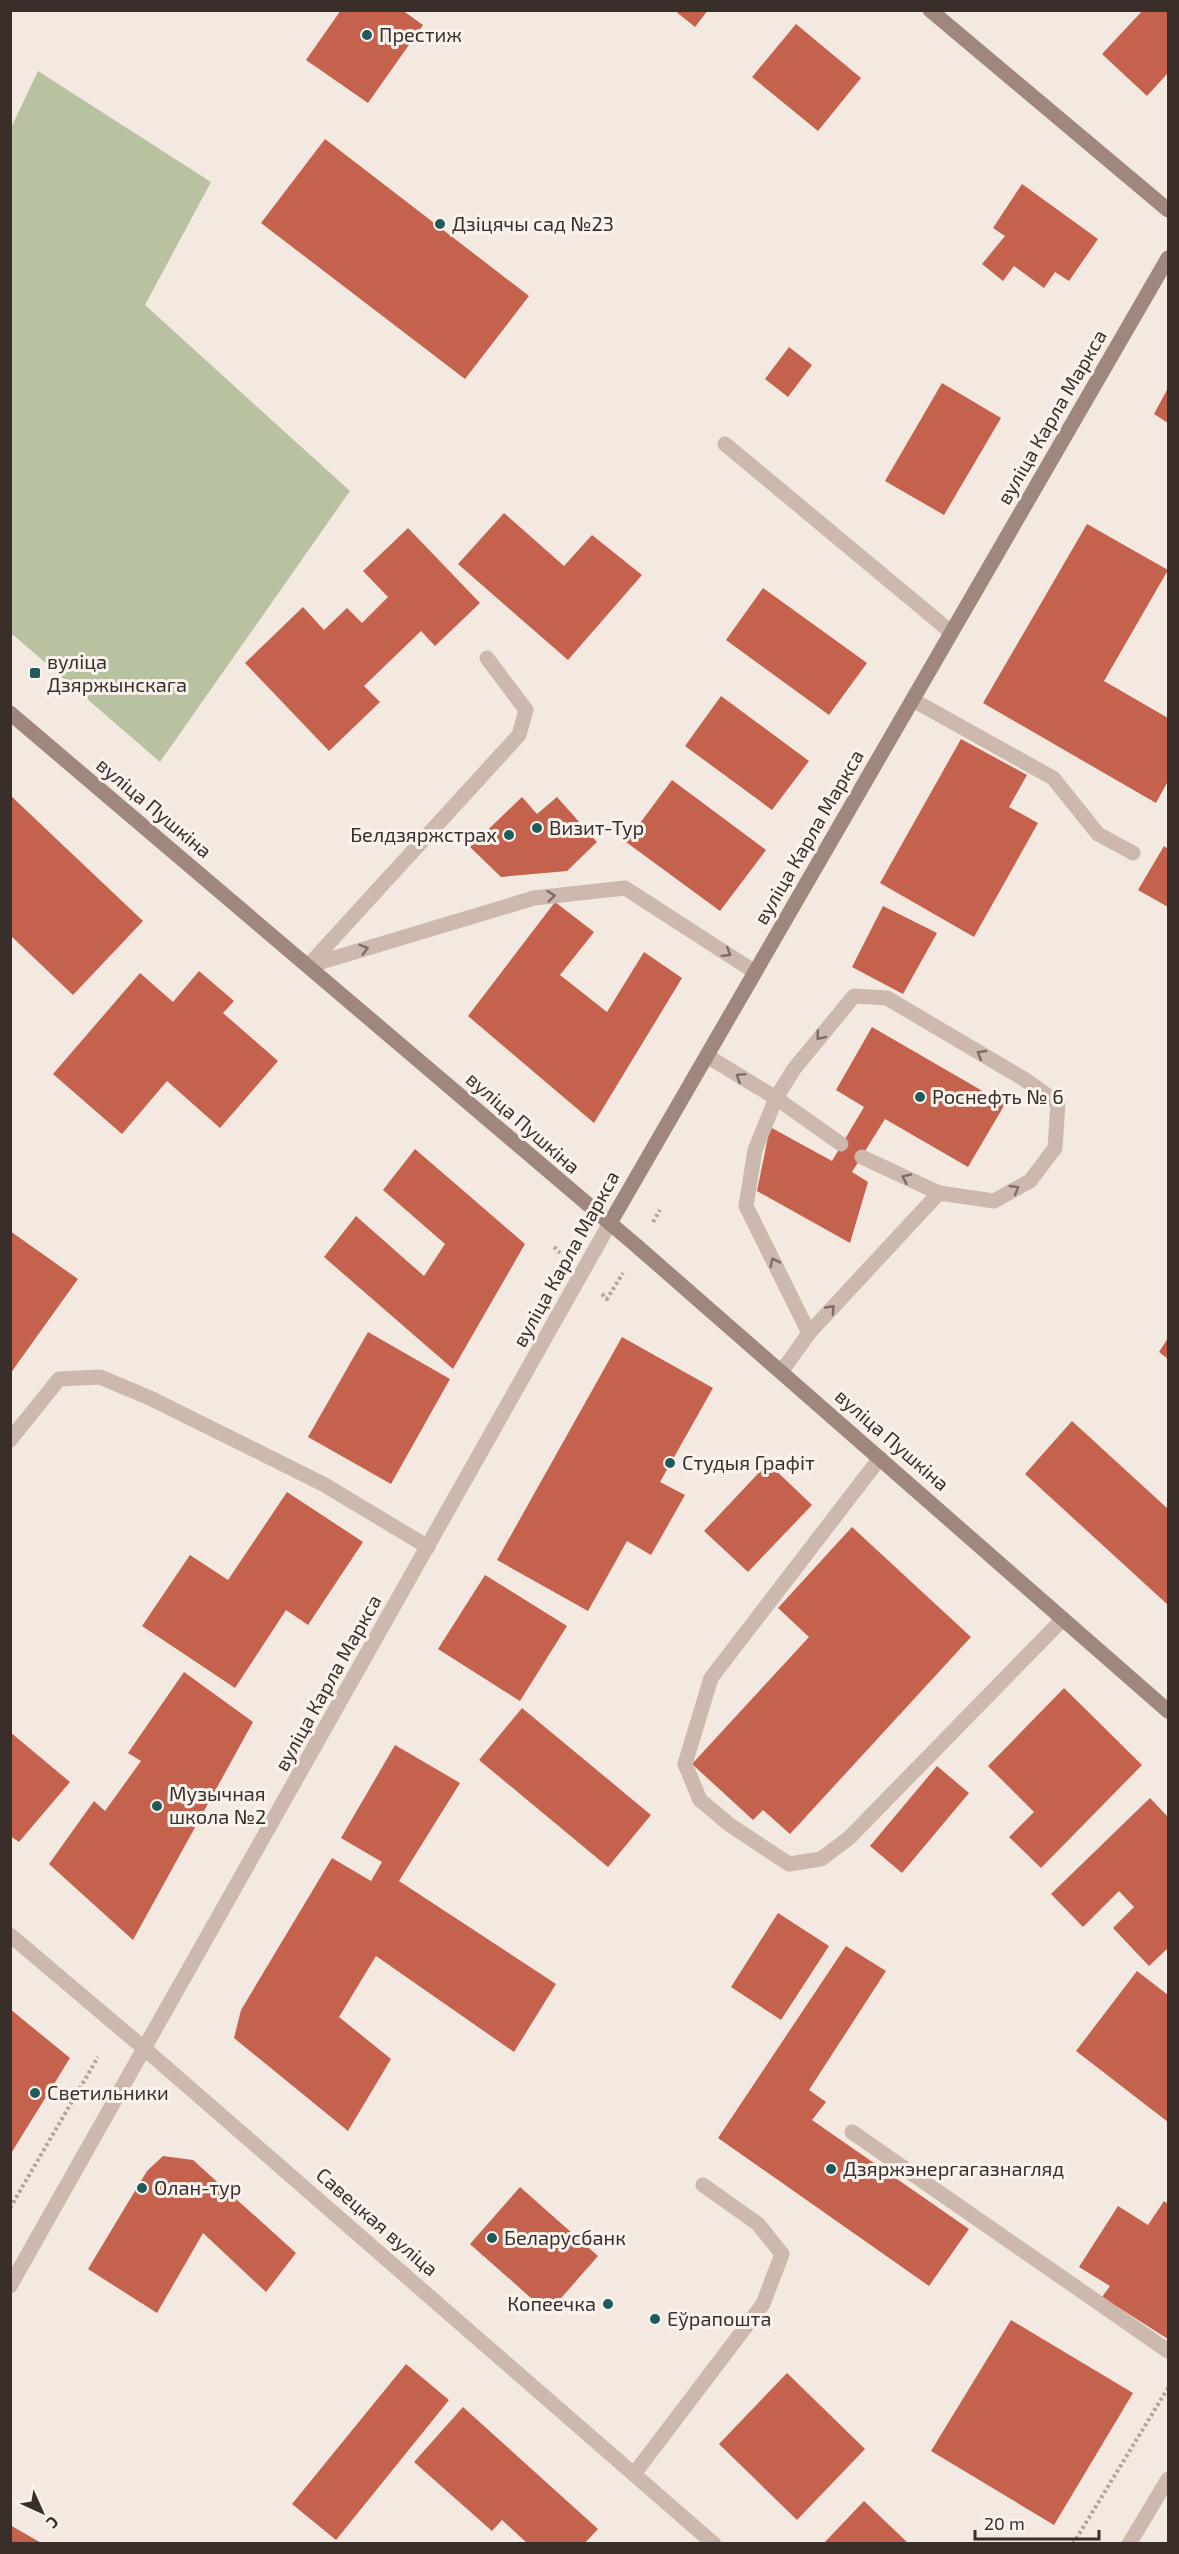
<svg xmlns="http://www.w3.org/2000/svg" width="1179" height="2554" font-family="'Exo 2',sans-serif">
<style>
.green{fill:#b9c2a0}
.building{fill:#c5624d}
.lines{fill:none;stroke-linecap:round;stroke-linejoin:round}
.path{stroke:#b7a296;stroke-width:4;stroke-dasharray:3 3;stroke-linecap:butt}
.service{stroke:#ccb8ac;stroke-width:15}
.minor{stroke:#ccb8ac;stroke-width:15}
.tertiary{stroke:#ccb8ac;stroke-width:15}
.secondary{stroke:#9f877d;stroke-width:15}
.oneway{stroke:#7c6c65}
.poi-dot{fill:#205b5b;stroke:#faf3ed;stroke-width:2}
.labels{text-anchor:middle;stroke-width:6;stroke-linejoin:round;paint-order:stroke}
.poi-label{font-size:20px;fill:#3a2e2b;stroke:#faf3ed;text-anchor:start}
.street-label{font-size:20px;fill:#3a2e2b;stroke:#faf3ed}
</style>
<rect width="100%" height="100%" fill="#f3e9e0"/>
<path class="green" d="M38,71L211,182L145,305L350,491L160,762L11,633V128Z"/>
<g class="building">
<path d="M341,10H402L423,25L368,103L306,60Z"/>
<path d="M674,10H708L695,27Z"/>
<path d="M1143,10H1168V73L1147,96L1102,54Z"/>
<path d="M796,24L861,78L818,131L752,77Z"/>
<path d="M325,139L529,296L465,379L261,223Z"/>
<path d="M1022,184L1098,239L1069,281L1055,272L1044,288L1014,266L1003,281L982,264L1005,236L993,228Z"/>
<path d="M789,347L812,365L788,397L765,379Z"/>
<path d="M942,383L1001,418L944,515L885,481Z"/>
<path d="M1168,388V423L1154,414Z"/>
<path d="M504,513L564,566L592,535L642,575L568,660L458,564Z"/>
<path d="M1087,524L1168,570L1104,681L1168,718V781L1156,803L983,703Z"/>
<path d="M408,528L480,603L435,646L421,631L364,686L380,702L329,751L245,663L303,607L324,630L347,608L362,623L388,597L363,571Z"/>
<path d="M763,588L867,663L829,715L726,640Z"/>
<path d="M721,696L809,761L772,810L685,746Z"/>
<path d="M961,739L1027,775L1009,807L1038,823L974,937L880,883Z"/>
<path d="M672,780L766,850L720,911L626,842Z"/>
<path d="M10,795L143,921L73,995L10,935Z"/>
<path d="M522,797L537,814L557,797L597,842L567,871L501,877L470,847Z"/>
<path d="M1164,846L1168,849V907L1138,890Z"/>
<path d="M555,902L594,932L560,975L607,1012L644,952L682,978L594,1123L468,1016Z"/>
<path d="M883,906L937,933L903,994L852,967Z"/>
<path d="M199,971L234,1001L223,1013L278,1061L220,1128L167,1081L122,1134L53,1074L140,973L173,1002Z"/>
<path d="M872,1027L1005,1104L968,1167L885,1119L852,1172L868,1182L850,1243L757,1191L770,1127L832,1161L864,1107L836,1090Z"/>
<path d="M415,1149L525,1244L453,1369L324,1257L356,1216L424,1276L445,1244L383,1190Z"/>
<path d="M10,1231L78,1279L10,1374Z"/>
<path d="M368,1332L450,1379L391,1484L308,1437Z"/>
<path d="M622,1337L713,1388L660,1482L685,1495L651,1555L627,1541L588,1611L497,1560Z"/>
<path d="M1168,1338V1359L1159,1352Z"/>
<path d="M1072,1421L1168,1509V1605L1025,1474Z"/>
<path d="M768,1463L812,1505L748,1572L704,1531Z"/>
<path d="M287,1492L363,1542L308,1625L286,1610L235,1688L142,1626L190,1555L228,1580Z"/>
<path d="M852,1527L971,1637L790,1834L763,1810L753,1820L692,1764L809,1637L778,1608Z"/>
<path d="M485,1575L567,1626L520,1701L438,1649Z"/>
<path d="M184,1672L253,1722L133,1940L49,1864L94,1801L105,1811L141,1761L128,1753Z"/>
<path d="M1064,1688L1142,1765L1041,1868L1009,1837L1034,1812L988,1766Z"/>
<path d="M522,1708L651,1815L608,1867L479,1760Z"/>
<path d="M10,1732L70,1782L19,1842L10,1836Z"/>
<path d="M395,1745L460,1783L399,1881L556,1984L514,2052L376,1956L339,2017L391,2059L348,2131L234,2038L241,2010L332,1858L371,1881L382,1862L341,1838Z"/>
<path d="M937,1766L969,1793L902,1873L870,1846Z"/>
<path d="M1150,1798L1168,1817V1948L1149,1966L1113,1928L1134,1907L1119,1891L1083,1927L1051,1894Z"/>
<path d="M778,1913L829,1946L781,2020L731,1987Z"/>
<path d="M846,1946L886,1971L809,2090L826,2102L812,2120L969,2229L929,2286L718,2138Z"/>
<path d="M1137,1971L1168,1995V2122L1076,2051Z"/>
<path d="M10,2009L70,2058L10,2155Z"/>
<path d="M163,2156L193,2160L296,2253L266,2292L203,2233L157,2313L88,2269L147,2171Z"/>
<path d="M520,2187L598,2256L548,2313L470,2244Z"/>
<path d="M1164,2201L1168,2204V2339L1102,2297L1110,2286L1079,2267L1118,2206L1148,2225Z"/>
<path d="M1011,2320L1133,2393L1054,2525L931,2451Z"/>
<path d="M406,2364L449,2400L336,2540L292,2504Z"/>
<path d="M787,2373L865,2449L797,2520L719,2444Z"/>
<path d="M463,2407L598,2529L584,2544H528L502,2520L492,2531L414,2462Z"/>
<path d="M864,2501L909,2544H823Z"/>
<path d="M10,2525L43,2544H10Z"/>
</g>
<g class="lines">
<g class="path">
<path d="M653,1222L660,1210"/>
<path d="M554,1247L560,1253"/>
<path d="M602,1294L607,1299L623,1273"/>
<path d="M10,2208L98,2057"/>
<path d="M1073,2544L1168,2388"/>
</g>
<g class="service">
<path d="M725,444L951,632"/>
<path d="M913,700L1053,778L1098,834L1133,853"/>
<path d="M308,966L534,898L625,888L755,972"/>
<path d="M308,966L519,735L526,710L487,658"/>
<path d="M707,1056L776,1098L841,1144"/>
<path d="M809,1333L746,1206L755,1150L776,1098L794,1069L854,996L887,998L1024,1079L1058,1103L1055,1148L1030,1181L994,1201L939,1193"/>
<path d="M782,1371L809,1333L939,1193L862,1157"/>
<path d="M10,1440L59,1379L100,1377L150,1398L323,1484L428,1547"/>
<path d="M880,1458L711,1678L685,1764L700,1800L730,1825L789,1864L821,1859L849,1838L1063,1619"/>
<path d="M852,2132L1168,2351"/>
<path d="M634,2474L763,2304L782,2254L758,2224L703,2185"/>
</g>
<path class="minor" d="M1129,2544L1168,2479"/>
<g class="tertiary">
<path d="M10,1935L146,2050L714,2544"/>
<path d="M10,2286L610,1223"/>
</g>
<g class="secondary">
<path d="M930,10L1168,210"/>
<path d="M10,713L638,1247L1168,1711"/>
<path d="M610,1223L1168,258"/>
</g>
</g>
<defs><path id="oneway-chevron" d="M-2-3.5L2.5 0L-2 3.5" fill="none" stroke-width="1.6" stroke-linecap="round" stroke-linejoin="round" transform="scale(1.5)"/></defs>
<g class="oneway">
<use href="#oneway-chevron" transform="translate(551 896) rotate(-6)"/>
<use href="#oneway-chevron" transform="translate(364 949) rotate(-16)"/>
<use href="#oneway-chevron" transform="translate(727 953) rotate(32)"/>
<use href="#oneway-chevron" transform="translate(820 1036) rotate(129)"/>
<use href="#oneway-chevron" transform="translate(981 1054) rotate(-149)"/>
<use href="#oneway-chevron" transform="translate(740 1077) rotate(-148)"/>
<use href="#oneway-chevron" transform="translate(906 1178) rotate(-155)"/>
<use href="#oneway-chevron" transform="translate(1015 1189) rotate(-30)"/>
<use href="#oneway-chevron" transform="translate(774 1262) rotate(-116)"/>
<use href="#oneway-chevron" transform="translate(831 1309) rotate(-47)"/>
</g>
<g class="poi-dot">
<circle cx="367" cy="35" r="6"/>
<circle cx="440" cy="224" r="6"/>
<rect x="29" y="667" width="12" height="12" rx="3"/>
<circle cx="537" cy="828" r="6"/>
<circle cx="509" cy="835" r="6"/>
<circle cx="920" cy="1097" r="6"/>
<circle cx="670" cy="1463" r="6"/>
<circle cx="157" cy="1806" r="6"/>
<circle cx="35" cy="2093" r="6"/>
<circle cx="831" cy="2169" r="6"/>
<circle cx="142" cy="2188" r="6"/>
<circle cx="492" cy="2238" r="6"/>
<circle cx="608" cy="2304" r="6"/>
<circle cx="655" cy="2319" r="6"/>
</g>
<g class="labels">
<g class="poi-label">
<text x="379" y="42">Престиж</text>
<text x="452" y="231">Дзіцячы сад №23</text>
<text x="47" y="669">вуліца<tspan x="47" dy="23">Дзяржынскага</tspan></text>
<text x="549" y="835">Визит-Тур</text>
<text x="497" y="842" text-anchor="end">Белдзяржстрах</text>
<text x="932" y="1104">Роснефть № 6</text>
<text x="682" y="1470">Студыя Графіт</text>
<text x="169" y="1801">Музычная<tspan x="169" dy="23">школа №2</tspan></text>
<text x="47" y="2100">Светильники</text>
<text x="843" y="2176">Дзяржэнергагазнагляд</text>
<text x="154" y="2195">Олан-тур</text>
<text x="504" y="2245">Беларусбанк</text>
<text x="596" y="2311" text-anchor="end">Копеечка</text>
<text x="667" y="2326">Еўрапошта</text>
</g>
<g class="street-label">
<text transform="translate(1052 417) rotate(-60)" y="7">вуліца Карла Маркса</text>
<text transform="translate(154 808) rotate(40)" y="7">вуліца Пушкіна</text>
<text transform="translate(809 837) rotate(-60)" y="7">вуліца Карла Маркса</text>
<text transform="translate(523 1123) rotate(41)" y="7">вуліца Пушкіна</text>
<text transform="translate(566 1259) rotate(-61)" y="7">вуліца Карла Маркса</text>
<text transform="translate(892 1440) rotate(41)" y="7">вуліца Пушкіна</text>
<text transform="translate(328 1683) rotate(-61)" y="7">вуліца Карла Маркса</text>
<text transform="translate(377 2222) rotate(41)" y="7">Савецкая вуліца</text>
</g>
</g>
<rect width="1179" height="2554" fill="none" stroke="#3a2e2b" stroke-width="24"/>
<g transform="translate(42 2512) rotate(135)" stroke="#faf3ed" stroke-width="4.5" paint-order="stroke">
<path d="M0-4.5L10 22L0 15L-10 22Z" fill="#3a2e2b"/>
<text y="-9" font-size="16" font-weight="bold" text-anchor="middle" fill="#3a2e2b">С</text>
</g>
<path d="M975 2530v9h124v-9" fill="none" stroke="#3a2e2b" stroke-width="3"/>
<text x="984" y="2530" font-size="18" fill="#3a2e2b" stroke="#faf3ed" stroke-width="4.5" paint-order="stroke">20 m</text>
</svg>
